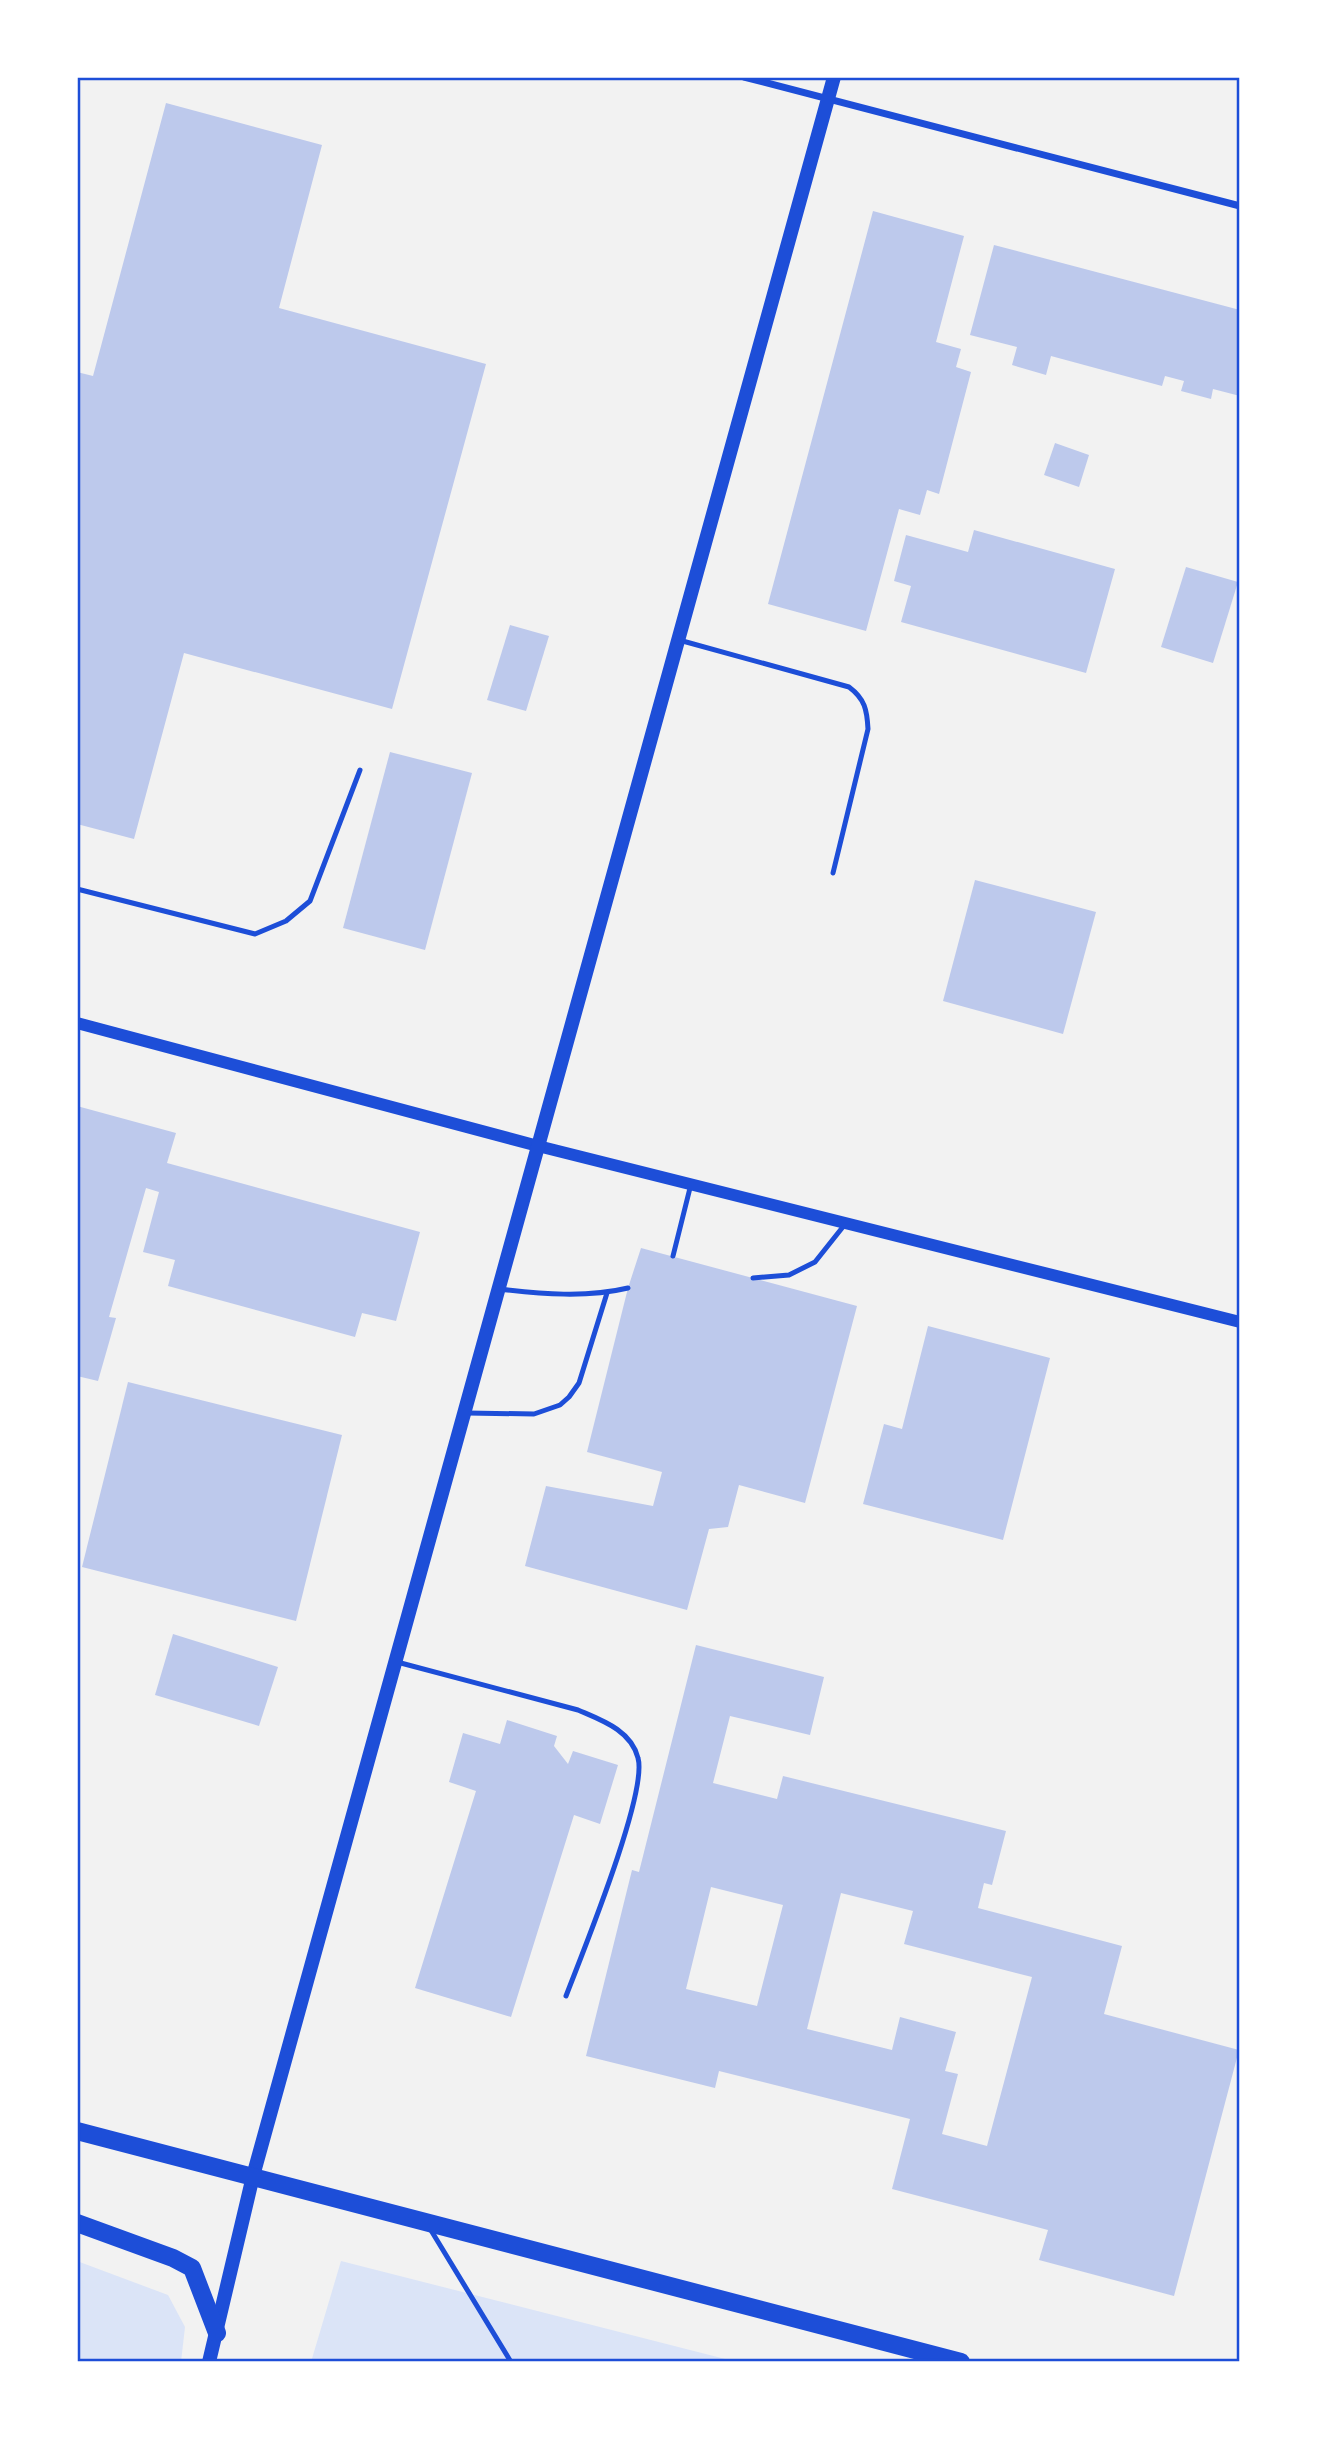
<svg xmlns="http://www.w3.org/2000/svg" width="1317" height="2439" font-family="Arial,sans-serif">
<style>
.green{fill:#dbe4f7}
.building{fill:#bdc9ec;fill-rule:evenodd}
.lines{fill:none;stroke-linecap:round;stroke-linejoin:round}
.service{stroke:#1d4ed8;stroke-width:5}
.minor{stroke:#1d4ed8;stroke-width:7}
.tertiary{stroke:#1d4ed8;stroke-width:12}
.secondary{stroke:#1d4ed8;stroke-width:14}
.primary{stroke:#1d4ed8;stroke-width:18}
.neatline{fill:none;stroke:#1d4ed8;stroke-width:2.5}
</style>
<rect width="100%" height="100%" fill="#f2f2f2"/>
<g class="green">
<path d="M77,2261L168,2295L185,2327L181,2362H77Z"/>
<path d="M341,2261L737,2362H311Z"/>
</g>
<g class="building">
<path d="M166,103L322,145L279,308L486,364L392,709L184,653L134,839L77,824V372L93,376Z"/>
<path d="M873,211L964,236L936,342L961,349L956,367L971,372L939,494L927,490L920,515L899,509L866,631L768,604Z"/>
<path d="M994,245L1240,310V396L1213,389L1211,399L1181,391L1184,381L1165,376L1162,386L1051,356L1046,375L1012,365L1017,347L970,335Z"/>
<path d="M1055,443L1089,455L1079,487L1044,475Z"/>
<path d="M974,530L1115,569L1086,673L901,622L911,586L894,581L906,535L968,552Z"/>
<path d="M1186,567L1238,582L1213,663L1161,647Z"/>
<path d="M510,625L549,636L526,711L487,700Z"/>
<path d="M390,752L472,773L425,950L343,928Z"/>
<path d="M975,880L1096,912L1063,1034L943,1001Z"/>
<path d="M77,1106L176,1133L167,1163L420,1232L396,1321L362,1313L355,1337L168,1286L175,1260L143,1252L159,1192L146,1188L109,1317L116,1318L98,1381L77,1376Z"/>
<path d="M641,1248L857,1306L805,1503L739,1485L728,1527L709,1529L687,1610L525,1566L546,1486L653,1506L662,1472L587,1452L628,1288Z"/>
<path d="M928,1326L1050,1358L1003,1540L863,1504L884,1424L902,1429Z"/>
<path d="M128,1382L342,1435L296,1621L82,1567Z"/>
<path d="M173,1634L278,1667L259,1726L155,1695Z"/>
<path d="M696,1645L824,1677L810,1735L730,1716L713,1783L777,1799L783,1776L1006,1831L992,1885L984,1883L978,1908L1122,1946L1104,2014L1239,2050L1174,2296L1039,2260L1048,2230L892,2189L910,2119L719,2071L715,2088L586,2056L632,1870L639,1872ZM711,1887L783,1905L757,2006L686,1989ZM841,1893L913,1911L904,1944L1032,1977L987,2146L942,2134L958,2074L945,2071L956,2032L900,2017L892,2050L807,2029Z"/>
<path d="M507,1720L557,1736L554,1746L568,1764L573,1751L618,1765L600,1824L574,1815L511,2017L415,1988L476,1791L449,1782L463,1733L500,1744Z"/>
</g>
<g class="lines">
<g class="service">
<path d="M679,640L849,687C865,699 867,710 868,729L833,873"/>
<path d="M77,889L255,934L286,921L310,901L360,770"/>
<path d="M673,1256L691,1184"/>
<path d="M753,1278L789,1275L815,1262L846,1223"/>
<path d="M499,1289C542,1294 586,1298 628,1288"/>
<path d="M467,1413L534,1414L560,1405L569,1397L579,1383L607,1293"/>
<path d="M397,1662L578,1710C601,1720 631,1730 638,1758C648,1793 582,1954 566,1996"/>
<path d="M429,2227L511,2362"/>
</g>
<path class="minor" d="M744,77L1240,206"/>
<path class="tertiary" d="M77,1023L538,1146L1240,1322"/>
<path class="secondary" d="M209,2362L253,2176L834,77"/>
<g class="primary">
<path d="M77,2131L961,2362"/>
<path d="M77,2223L173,2258L192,2268L217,2333"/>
</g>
</g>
<rect width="1317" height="2439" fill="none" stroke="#ffffff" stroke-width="158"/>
<rect x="79" y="79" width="1159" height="2281" class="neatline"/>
</svg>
